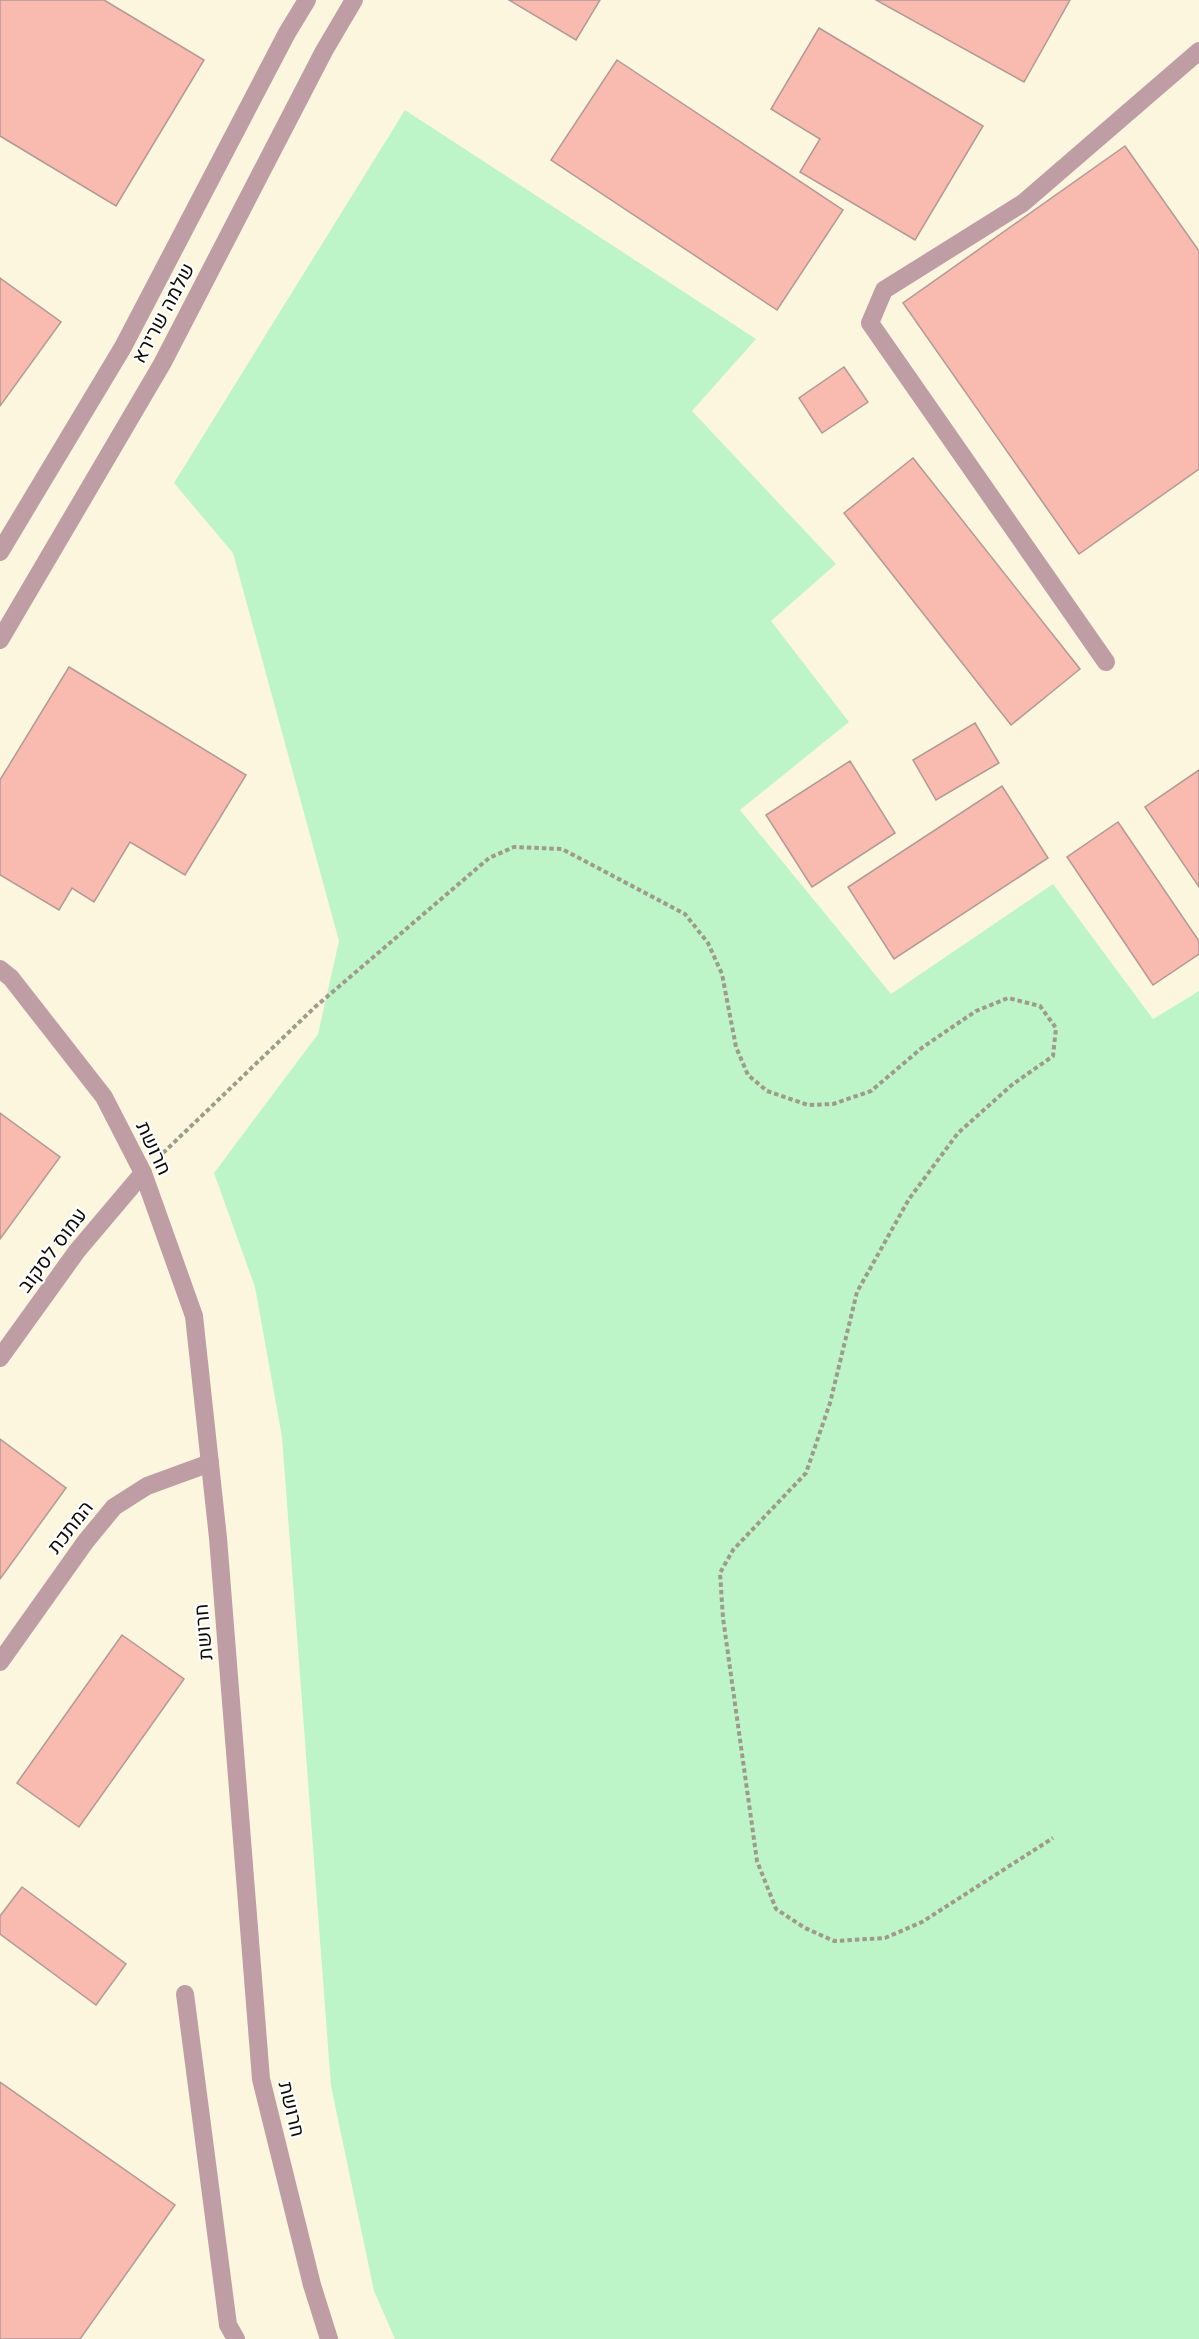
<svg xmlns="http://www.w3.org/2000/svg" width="1199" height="2339" font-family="'Playfair Display',Heebo,serif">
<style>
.green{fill:#bdf5c8}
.building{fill:#f9bab0;stroke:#b39995;stroke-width:1.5}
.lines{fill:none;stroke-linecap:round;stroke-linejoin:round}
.path{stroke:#9f9b8a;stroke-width:4;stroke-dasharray:4.5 3;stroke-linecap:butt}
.minor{stroke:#bf9da5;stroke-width:18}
.labels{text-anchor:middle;stroke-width:4.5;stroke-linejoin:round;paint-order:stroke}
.street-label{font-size:20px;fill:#0d0b05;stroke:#fff}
</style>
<rect width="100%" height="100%" fill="#fcf6df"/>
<path class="green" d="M405,110L756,339L692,411L836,564L771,621L849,722L740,810L891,994L1053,884L1153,1019L1199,991V2339H395L374,2291L331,2086L282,1437L255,1287L214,1173L318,1034L339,941L233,553L174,483Z"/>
<g class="building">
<path d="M0,0H104L204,60L116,206L0,136Z"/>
<path d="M509,0H600L576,40Z"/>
<path d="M876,0H1070L1024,82Z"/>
<path d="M819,28L983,126L915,240L800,172L820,139L771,109Z"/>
<path d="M617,60L843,210L777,310L551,160Z"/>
<path d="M1125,146L1199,251V469L1079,554L903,303Z"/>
<path d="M0,278L61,322L0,406Z"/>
<path d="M844,367L868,402L822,433L799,398Z"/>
<path d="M913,458L1080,669L1011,725L844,513Z"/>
<path d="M69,667L246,775L185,875L130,842L94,902L72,888L59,910L0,875V780Z"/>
<path d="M975,723L999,763L936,800L913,760Z"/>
<path d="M850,761L895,833L812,887L766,815Z"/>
<path d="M1199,770V887L1145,807Z"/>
<path d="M1002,786L1048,858L894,959L848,887Z"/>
<path d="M1118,822L1199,941V954L1153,985L1067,857Z"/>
<path d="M0,1113L60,1157L0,1239Z"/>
<path d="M0,1439L66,1488L0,1579Z"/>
<path d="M122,1635L184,1679L79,1827L17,1783Z"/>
<path d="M22,1887L126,1964L96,2005L0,1934V1916Z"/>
<path d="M0,2082L175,2205L80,2339H0Z"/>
</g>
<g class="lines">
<path class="path" d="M163,1153L315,1007L489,858L514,847L562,849L685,914L708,943L722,974L736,1047L748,1075L767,1091L808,1105L833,1104L871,1091L923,1047L976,1011L1008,998L1040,1006L1056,1028L1053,1056L1013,1084L958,1133L909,1199L857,1292L830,1403L806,1473L733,1550L720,1573L723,1618L757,1861L776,1909L805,1928L834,1941L885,1938L922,1922L1053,1838"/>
<g class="minor">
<path d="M0,552L123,347L287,33L307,0"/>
<path d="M0,640L162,364L324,51L354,0"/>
<path d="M1106,662L870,323L884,290L1023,203L1199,51"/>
<path d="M0,969L11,978L104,1097L143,1173L194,1316L218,1538L261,2079L312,2285L329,2339"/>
<path d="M0,1358L77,1251L143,1173"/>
<path d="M0,1662L86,1541L114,1507L147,1486L210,1463"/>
<path d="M185,1994L228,2325L236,2339"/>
</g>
</g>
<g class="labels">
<g class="street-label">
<text transform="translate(163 313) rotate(-62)" y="7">שלמה שרירא</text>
<text transform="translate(154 1148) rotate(65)" y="7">חרושת</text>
<text transform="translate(52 1250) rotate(-53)" y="7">עמוס לסקוב</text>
<text transform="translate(70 1527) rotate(-52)" y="7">המתכת</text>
<text transform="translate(203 1632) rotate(-95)" y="7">חרושת</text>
<text transform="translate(292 2109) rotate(76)" y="7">חרושת</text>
</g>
</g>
</svg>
